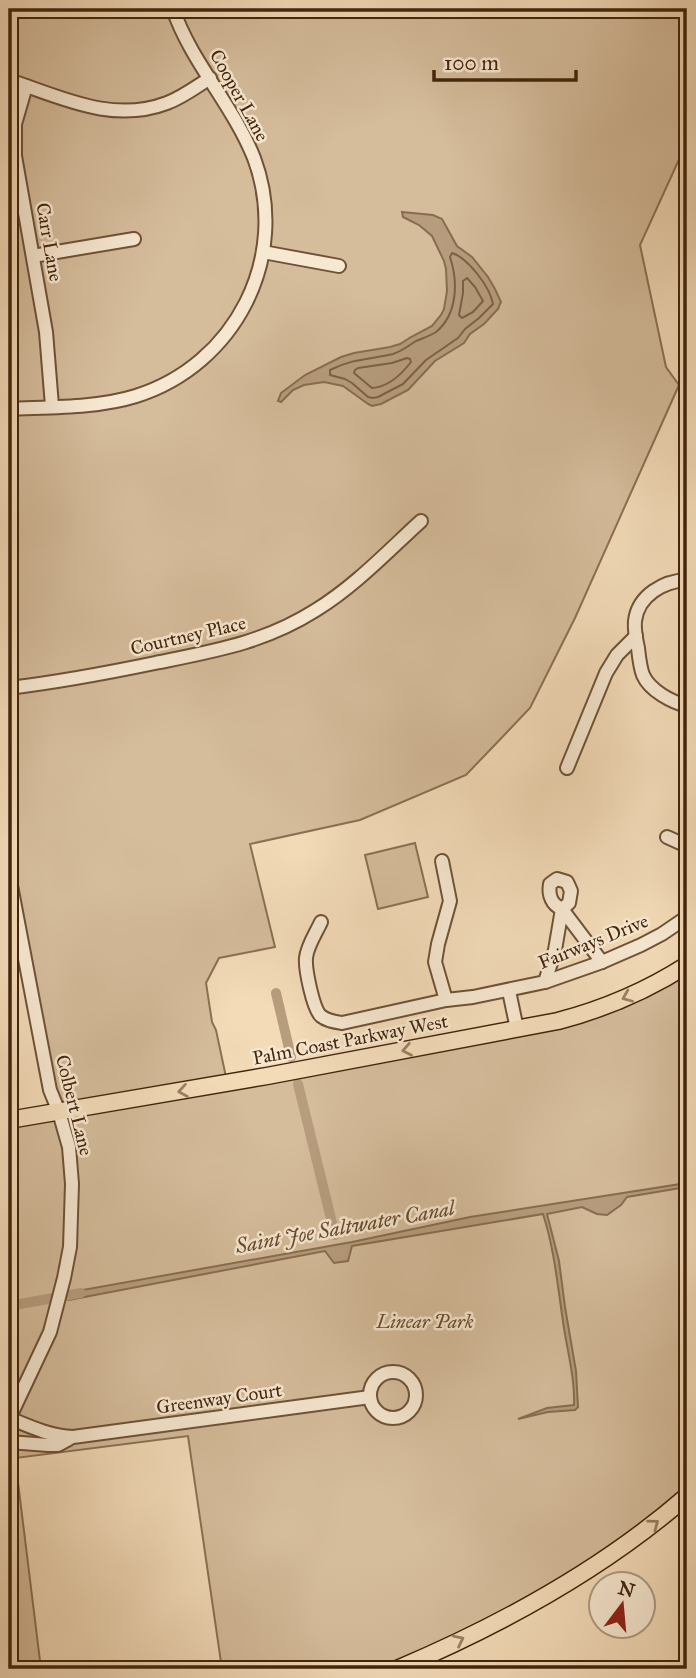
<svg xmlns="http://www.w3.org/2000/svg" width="696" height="1678" font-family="'IM FELL Great Primer',serif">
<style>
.green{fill:#d5bc9b;stroke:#8c7054;stroke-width:2}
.water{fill:#b79d7e;stroke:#896d50;stroke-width:2}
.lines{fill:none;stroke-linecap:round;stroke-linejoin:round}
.shore{stroke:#7d6145;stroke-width:2}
.canal{stroke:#b79d7e;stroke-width:10}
.minor-casing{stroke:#6f5237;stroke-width:16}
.major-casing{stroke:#43250c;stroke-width:19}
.minor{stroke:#f7e8d1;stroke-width:12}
.major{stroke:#f3dbb8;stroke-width:16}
.oneway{stroke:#9b8062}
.labels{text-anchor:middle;stroke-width:5;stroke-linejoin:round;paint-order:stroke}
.street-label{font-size:19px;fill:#43250c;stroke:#f7e8d1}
.park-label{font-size:19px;font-style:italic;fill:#684b30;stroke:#f7e8d1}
.water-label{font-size:21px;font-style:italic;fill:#66492e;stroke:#f7e8d1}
</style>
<rect width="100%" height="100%" fill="#f3dbb8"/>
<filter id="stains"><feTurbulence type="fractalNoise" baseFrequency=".00286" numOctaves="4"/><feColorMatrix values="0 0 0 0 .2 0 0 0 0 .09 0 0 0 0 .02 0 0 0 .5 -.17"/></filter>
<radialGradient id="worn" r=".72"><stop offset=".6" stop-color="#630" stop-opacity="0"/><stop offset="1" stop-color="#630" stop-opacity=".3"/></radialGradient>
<g class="green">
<path d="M9,9H687V142L640,245L666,367L679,385L575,618L530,708L466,775L360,820L250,844L275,947L219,958L206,983L212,1022L216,1030L226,1077L60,1106L16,892L9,893Z"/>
<path d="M415,843L428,897L378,909L365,855Z"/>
<path d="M687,974V1486L670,1503L592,1558L534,1594L432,1647L381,1669H222L188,1436L15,1458L41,1669H9V1124L563,1026C606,1014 649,1000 687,974Z"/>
</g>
<g class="water">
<path d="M402,212L433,215L442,219L457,246L472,257L488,277L495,289L501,302L498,309L484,324L470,334L464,343L435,361L408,390L381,404L372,406L368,404L343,386L324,382L304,385L293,390L281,402L278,401L281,393L305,375L341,357L354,353L390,347L400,344L411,337L432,326L441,315L444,309L447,291L446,269L444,261L432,236L419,225L403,217Z"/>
<path d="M687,1183V1187L627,1197L621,1205L607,1215L597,1214L582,1207L547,1214L559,1261L565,1307L576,1371L578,1407L575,1410L548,1412L518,1419L547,1408L574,1405C575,1379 568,1354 564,1328C558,1290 555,1251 543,1214L352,1246L348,1261L334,1263L325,1251L69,1300L71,1292L352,1242L470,1217Z"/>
</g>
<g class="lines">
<g class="shore">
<path d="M452,253C468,258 490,287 493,304L479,318L465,329L458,338L426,360L403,384L378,397L373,398L368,397L352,383L345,379L330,375V370C354,358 368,360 393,354C402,351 408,346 416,341C423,338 430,336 436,332C458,314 458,281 450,257Z"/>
<path d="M467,278L475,287L483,301L473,312L462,318L459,315L463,293V281Z"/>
<path d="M407,358L410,359L411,362C401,375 388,387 372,388L354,373L355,370L358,368L392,363Z"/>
</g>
<g class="canal">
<path d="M276,993L291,1057"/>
<path d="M298,1084L335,1235"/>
<path d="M9,1306L81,1293"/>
</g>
<g class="minor-casing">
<g id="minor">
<path d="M9,80C61,97 112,124 167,103C183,97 196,87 210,78"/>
<path d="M26,86L15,124V156L46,332L52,406"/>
<path d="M263,252L339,266"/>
<path d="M33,256L134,239"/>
<path d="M9,409C49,407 98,408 136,396C235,365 291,257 254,158C233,105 191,62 173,9"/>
<path d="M687,580C664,581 638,595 635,621C634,630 636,639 638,648C639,657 640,667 643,675C650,691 672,702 687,706"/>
<path d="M9,688C58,682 107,673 155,663C214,651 264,643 316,610C355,586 387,552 421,521"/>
<path d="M567,768L606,673L617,655L636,636"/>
<path d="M667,837L687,846"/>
<path d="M442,861L450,901L438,944L435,962L446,1000"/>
<path d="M9,875L50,1090L59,1112L69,1147L72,1184L70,1247L64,1278L50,1332L9,1419"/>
<path d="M557,879L567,882L571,891L569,903L562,909C552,905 548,895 550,884Z"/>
<path d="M321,922C316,933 307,946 306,958C305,969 313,1009 321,1016C327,1021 335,1022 342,1023L446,1000L473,997L545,982L602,962L641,945L662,934L687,917"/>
<path d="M545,982L555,950L562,909L602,962"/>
<path d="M509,991L517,1029"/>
<circle cx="393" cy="1395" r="23"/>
<path d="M9,1418C31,1427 50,1436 73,1437L370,1397"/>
<path d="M9,1442L48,1445H58L69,1439"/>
</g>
</g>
<g class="major-casing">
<g id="major">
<path d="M9,1120L267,1076L558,1021C604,1009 648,990 687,965"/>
<path d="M397,1669C501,1625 602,1570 687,1496"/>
</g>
</g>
<use href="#minor" class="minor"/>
<use href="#major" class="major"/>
</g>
<defs><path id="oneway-chevron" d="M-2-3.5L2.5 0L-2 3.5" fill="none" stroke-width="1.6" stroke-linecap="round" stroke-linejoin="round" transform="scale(1.75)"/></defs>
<g class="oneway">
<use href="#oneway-chevron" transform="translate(627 997) rotate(157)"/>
<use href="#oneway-chevron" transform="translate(407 1050) rotate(169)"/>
<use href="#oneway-chevron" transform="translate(183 1091) rotate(170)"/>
<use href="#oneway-chevron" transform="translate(654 1524) rotate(-37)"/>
<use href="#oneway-chevron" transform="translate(459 1640) rotate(-26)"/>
</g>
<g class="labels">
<g class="street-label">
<text transform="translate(240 95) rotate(61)" y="7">Cooper Lane</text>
<text transform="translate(50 242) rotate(80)" y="7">Carr Lane</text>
<text transform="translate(188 635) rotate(-13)" y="7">Courtney Place</text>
<text transform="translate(593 941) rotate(-22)" y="7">Fairways Drive</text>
<text transform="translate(350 1039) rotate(-11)" y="7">Palm Coast Parkway West</text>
<text transform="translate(75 1105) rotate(76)" y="7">Colbert Lane</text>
<text transform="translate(219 1398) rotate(-8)" y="7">Greenway Court</text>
</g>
<g class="park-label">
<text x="425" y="1328">Linear Park</text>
</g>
<g class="water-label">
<text transform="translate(345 1227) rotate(-10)" y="7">Saint Joe Saltwater Canal</text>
</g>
</g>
<rect width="696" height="1678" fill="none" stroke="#f3dbb8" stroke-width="35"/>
<rect x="10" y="10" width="675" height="1657" fill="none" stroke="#43250c" stroke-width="3.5"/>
<rect x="18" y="18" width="661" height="1643" fill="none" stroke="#43250c" stroke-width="2"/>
<g transform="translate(622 1605) rotate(16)"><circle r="33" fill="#f7e8d1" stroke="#af9a82" stroke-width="2"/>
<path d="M0-5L12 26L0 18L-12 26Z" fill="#8f2418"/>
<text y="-10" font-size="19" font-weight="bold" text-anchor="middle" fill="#43250c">N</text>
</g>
<path d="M434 70v10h142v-10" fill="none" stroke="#43250c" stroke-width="3.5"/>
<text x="444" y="70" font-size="21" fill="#43250c" stroke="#f7e8d1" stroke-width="5" paint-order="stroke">100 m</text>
<rect width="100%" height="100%" filter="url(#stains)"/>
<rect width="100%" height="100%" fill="url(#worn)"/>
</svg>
